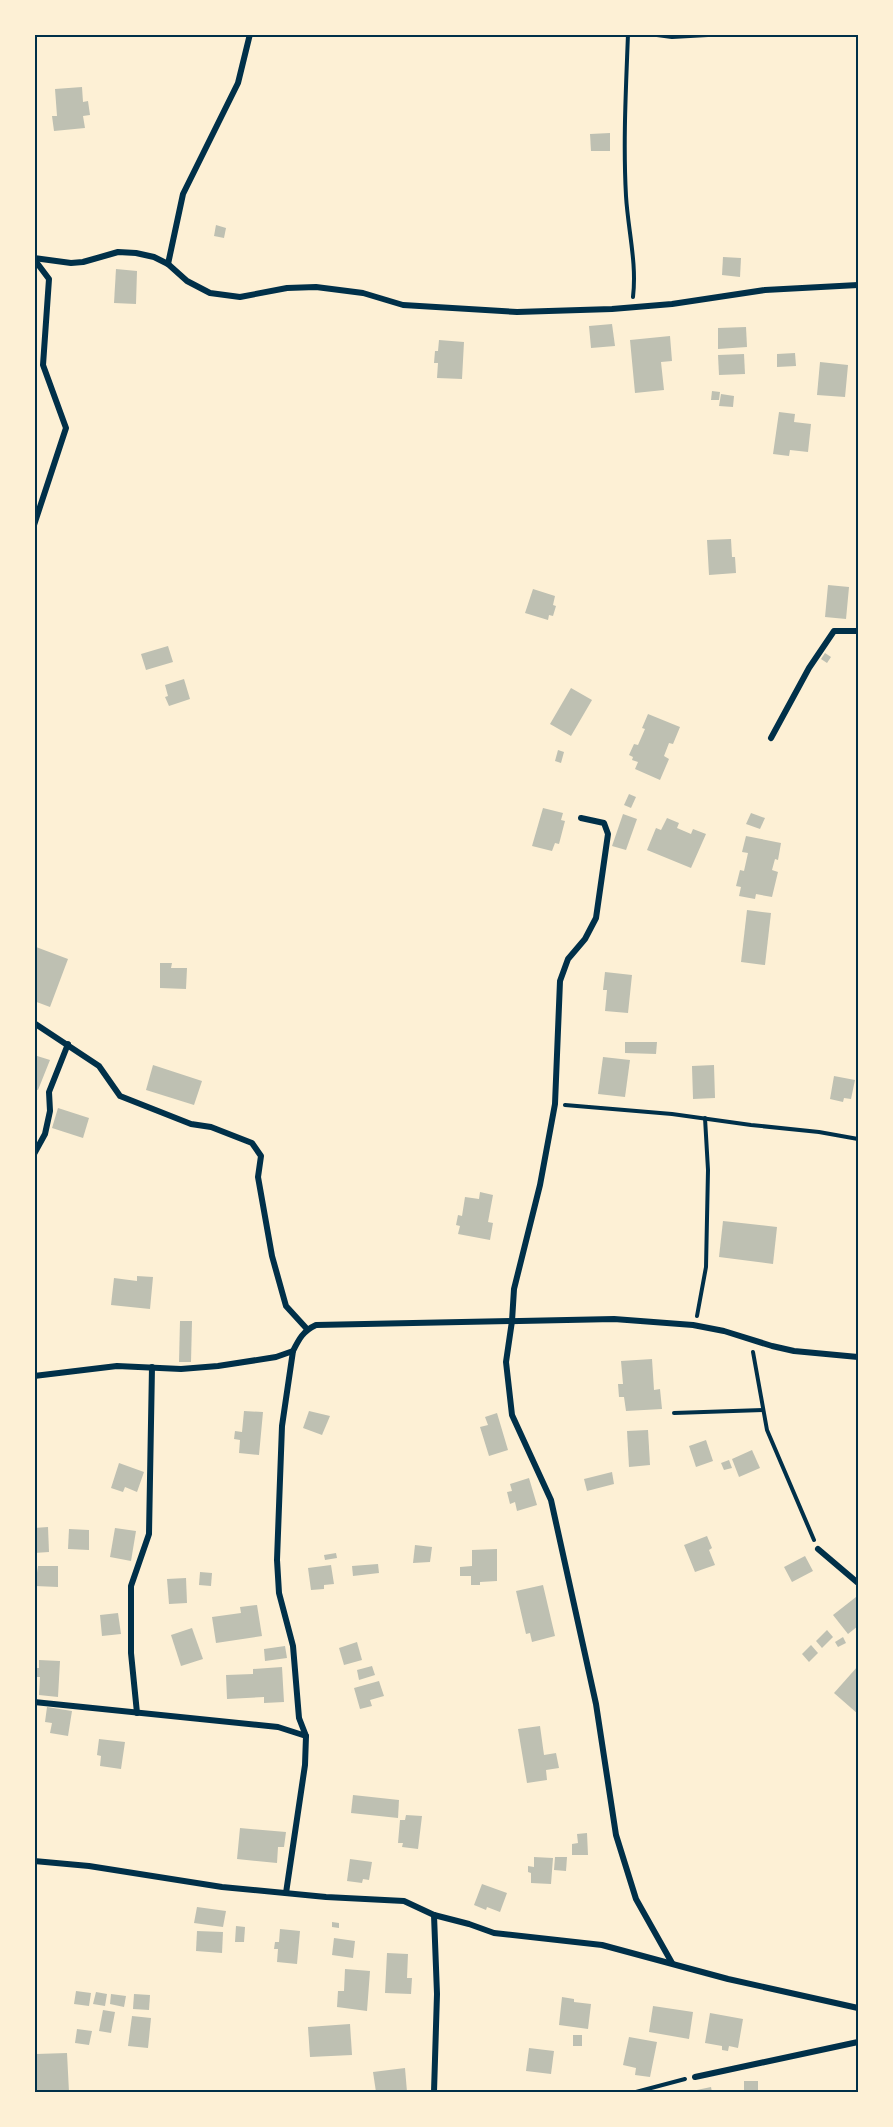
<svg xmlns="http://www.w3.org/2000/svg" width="893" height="2127" font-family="Cabin,sans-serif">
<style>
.building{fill:#bec0b2}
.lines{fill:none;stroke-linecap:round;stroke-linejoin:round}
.path{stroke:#003049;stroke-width:4}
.minor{stroke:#003049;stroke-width:6}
.neatline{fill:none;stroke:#003049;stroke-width:2}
</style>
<rect width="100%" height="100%" fill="#fdf0d5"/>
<g class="building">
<path d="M82,87L83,102L88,101L90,115L83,116L85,128L54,131L52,116H57L55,89Z"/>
<path d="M610,133V151H591L590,134Z"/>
<path d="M216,225L226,228L224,238L214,236Z"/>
<path d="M723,257L741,258L740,277L722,275Z"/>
<path d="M116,269L137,271L136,304L114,303Z"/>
<path d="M612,324L615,346L591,348L589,326Z"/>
<path d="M746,327L747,347L718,349V328Z"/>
<path d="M670,336L672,361L661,362L664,390L635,393L630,340Z"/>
<path d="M439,340L464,342L462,379L437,378L438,363H434L435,351H438Z"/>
<path d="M795,353L796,366L777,367V354Z"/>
<path d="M744,354L745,374L719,375L718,355Z"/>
<path d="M820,362L848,365L845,397L817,395Z"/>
<path d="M712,391L720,392L719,400H711Z"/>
<path d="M721,394L734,396L733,407L719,406Z"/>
<path d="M779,412L795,414L794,422L811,424L808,452L790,450L789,456L773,454Z"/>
<path d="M731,539L732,557H735L736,573L709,575L707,540Z"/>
<path d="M828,585L849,587L846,619L825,617Z"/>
<path d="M533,589L555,596L553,605L556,606L553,616L549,615L548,620L525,613Z"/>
<path d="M168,646L173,662L146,670L141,654Z"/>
<path d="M825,653L831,657L827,663L821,659Z"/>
<path d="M184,679L190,699L169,706L165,697L168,696L165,685Z"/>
<path d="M571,688L592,700L571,736L550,724Z"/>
<path d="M648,714L680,727L673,744L669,743L664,756L669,759L660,780L635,769L638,762L632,760L633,757L629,755L634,744L638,745L645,729L642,728Z"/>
<path d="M558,750L564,752L561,763L555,761Z"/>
<path d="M629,794L636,797L631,808L624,805Z"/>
<path d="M543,808L563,813L561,820L565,821L559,844L555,843L552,851L532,846Z"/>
<path d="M751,813L765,818L760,829L746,824Z"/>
<path d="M623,814L637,819L626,850L612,846Z"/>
<path d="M667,818L679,823L677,828L691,834L693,829L706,834L691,868L647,850L656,828L661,830Z"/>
<path d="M746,836L781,843L778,860L775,859L772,870L778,872L772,897L756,894L755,899L739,896L741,887L736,886L740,870L744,871L748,853L742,852Z"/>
<path d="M747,910L771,913L765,965L741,962Z"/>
<path d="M36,947L68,959L50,1007L34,1001V952Z"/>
<path d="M160,963H172L171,968H187L186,989L160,988Z"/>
<path d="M605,972L632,975L628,1013L605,1011L607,990H603Z"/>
<path d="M625,1042H657L656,1054L625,1053Z"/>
<path d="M34,1055L50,1060L38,1090L34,1089Z"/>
<path d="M603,1057L630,1060L625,1097L598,1094Z"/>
<path d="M153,1065L202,1081L194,1105L146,1090Z"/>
<path d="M714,1065L715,1098L693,1099L692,1066Z"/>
<path d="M834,1076L855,1080L851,1099L844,1098L843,1102L830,1099Z"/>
<path d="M58,1108L89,1118L83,1138L52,1128Z"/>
<path d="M480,1192L493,1195L488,1222L493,1223L490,1240L458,1234L460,1226L456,1225L458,1215L462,1216L465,1197L479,1199Z"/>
<path d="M723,1221L777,1227L773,1264L719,1257Z"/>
<path d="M137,1276L153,1277L150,1309L111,1305L114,1278L137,1281Z"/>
<path d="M180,1321H192L191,1362H179Z"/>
<path d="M652,1359L654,1390L660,1389L662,1409L626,1411L624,1397H619L618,1384H623L621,1361Z"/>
<path d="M244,1411L263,1412L259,1455L239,1453L240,1440L234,1439L235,1431L242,1432Z"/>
<path d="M309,1411L330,1416L322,1435L303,1428Z"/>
<path d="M497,1413L508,1450L489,1456L480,1427L488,1425L485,1417Z"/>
<path d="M648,1430L650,1465L629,1467L627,1431Z"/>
<path d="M706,1440L713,1461L696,1467L689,1446Z"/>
<path d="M752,1450L760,1468L739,1477L732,1459Z"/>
<path d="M729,1460L732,1468L724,1470L721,1463Z"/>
<path d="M119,1463L144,1472L137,1492L125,1487L123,1492L111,1488Z"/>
<path d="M612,1472L614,1484L587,1491L584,1479Z"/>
<path d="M529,1478L537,1505L517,1511L515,1502L510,1504L507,1492L512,1491L510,1484Z"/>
<path d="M48,1527L49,1552L34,1553V1528Z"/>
<path d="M115,1528L136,1531L131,1561L110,1557Z"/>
<path d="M69,1529L89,1530V1550L68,1549Z"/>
<path d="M707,1536L712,1548L709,1550L715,1565L695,1572L684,1545Z"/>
<path d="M415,1545L432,1547L430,1562L413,1563Z"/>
<path d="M497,1549V1581L480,1582V1585H471V1576H460V1567L472,1566V1550Z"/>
<path d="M336,1553L337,1558L325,1560L324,1555Z"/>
<path d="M805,1556L813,1571L792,1582L784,1567Z"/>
<path d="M378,1564L379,1573L353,1576L352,1566Z"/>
<path d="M331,1565L334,1584L324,1585V1589L311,1590L308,1568Z"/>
<path d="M38,1566H58V1587L35,1586Z"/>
<path d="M200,1572L212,1573L211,1586L199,1585Z"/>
<path d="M186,1578L187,1603L169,1604L167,1579Z"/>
<path d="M543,1585L555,1636L532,1642L530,1633L526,1634L516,1591Z"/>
<path d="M856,1597L858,1600V1626L848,1634L833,1615Z"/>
<path d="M257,1605L262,1636L216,1643L212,1617L241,1613L240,1607Z"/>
<path d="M118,1613L121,1634L102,1636L100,1615Z"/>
<path d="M192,1628L203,1659L181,1666L171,1635Z"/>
<path d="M827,1630L833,1637L822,1648L816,1641Z"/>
<path d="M843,1637L846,1643L838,1647L835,1642Z"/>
<path d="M357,1642L362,1660L344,1665L339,1648Z"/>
<path d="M811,1645L818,1653L809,1662L802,1654Z"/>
<path d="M285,1646L287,1658L265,1661L264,1649Z"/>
<path d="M39,1660L60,1661L58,1697L39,1695L40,1677H35L36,1668H39Z"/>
<path d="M372,1666L375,1675L359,1680L357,1670Z"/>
<path d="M858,1666V1714L834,1693Z"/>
<path d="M282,1667L284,1702L264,1703V1697L227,1699L226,1675L253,1674V1669Z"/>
<path d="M379,1681L384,1696L370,1700L372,1706L360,1709L354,1688Z"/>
<path d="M47,1707L72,1711L68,1736L50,1733L52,1723L45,1722Z"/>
<path d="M540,1726L544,1755L556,1753L559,1768L546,1770L547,1780L527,1783L518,1729Z"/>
<path d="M99,1739L125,1742L121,1769L100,1766L101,1756L97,1755Z"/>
<path d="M353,1795L399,1800L398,1818L351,1813Z"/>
<path d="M406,1815L422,1816L418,1849L402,1847L403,1843H398L400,1820H405Z"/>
<path d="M240,1828L286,1832L284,1847H278L277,1863L237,1859Z"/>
<path d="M587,1833L588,1855H572V1844L578,1843L577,1834Z"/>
<path d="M534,1857L553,1858L551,1884L531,1883V1873L528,1872V1866L534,1867Z"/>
<path d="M555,1857H567L566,1871L554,1870Z"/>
<path d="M350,1859L372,1862L369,1880L363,1879L362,1883L347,1881Z"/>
<path d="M482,1884L507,1893L500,1912L487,1907L486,1910L474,1905Z"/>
<path d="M197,1907L226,1911L223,1927L194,1923Z"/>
<path d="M332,1922L339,1923V1928L332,1927Z"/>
<path d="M236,1926L245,1927L244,1942H235Z"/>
<path d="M280,1929L300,1931L297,1964L277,1962L278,1949H274L275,1942H279Z"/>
<path d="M197,1931L223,1932L222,1953L196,1951Z"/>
<path d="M334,1938L355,1941L353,1958L332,1955Z"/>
<path d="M387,1953L408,1954L407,1978H412L411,1994L385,1993Z"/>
<path d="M345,1969L370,1971L367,2011L337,2007L338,1991H344Z"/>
<path d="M76,1991L91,1993L89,2006L74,2004Z"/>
<path d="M96,1992L107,1994L105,2006L93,2004Z"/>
<path d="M111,1994L126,1996L124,2007L110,2004Z"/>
<path d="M134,1994L150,1995L149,2010L133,2009Z"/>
<path d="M562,1997L574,1999V2002L591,2004L588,2029L559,2025Z"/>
<path d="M653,2006L693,2012L689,2039L649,2032Z"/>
<path d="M103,2010L115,2012L111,2033L99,2031Z"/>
<path d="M710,2013L743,2019L738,2048L729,2046L728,2051L722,2050V2046L705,2043Z"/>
<path d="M132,2016L151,2018L148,2048L128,2046Z"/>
<path d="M350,2024L352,2055L310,2057L308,2027Z"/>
<path d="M77,2029L92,2031L89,2045L75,2043Z"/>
<rect x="573" y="2035" width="9" height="11"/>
<path d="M629,2037L657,2042L650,2077L635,2075L636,2068L623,2065Z"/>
<path d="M529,2048L554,2051L551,2074L526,2071Z"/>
<path d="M67,2053L69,2092H34V2082H37L36,2054Z"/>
<path d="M405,2068L407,2092H376L373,2072Z"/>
<rect x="744" y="2081" width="14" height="11"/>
<path d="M711,2087L712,2092H693L692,2091Z"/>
</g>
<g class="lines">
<g class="path">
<path d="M628,34C626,88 623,142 626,196C628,230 637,263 633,297"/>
<path d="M565,1105L672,1114L751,1125L819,1132L858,1139"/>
<path d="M697,1316L706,1267L708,1170L705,1118"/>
<path d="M753,1352L767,1430L814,1540"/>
<path d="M674,1413L763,1410"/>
<path d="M636,2092L685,2079"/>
</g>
<g class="minor">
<path d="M657,34L672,36L708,34"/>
<path d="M34,258L71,263L83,262L118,252L136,253L154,257L168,264L187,281L210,293L240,297L287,288L316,287L363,293L403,305L517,312L612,309L672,304L765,290L858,285"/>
<path d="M34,259L49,279L43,365L66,428L34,525"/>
<path d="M168,264L183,194L238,83L250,34"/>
<path d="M771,738L809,668L834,631H858"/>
<path d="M581,818L604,823L608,834L596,918L585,939L568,959L560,981L555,1104L540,1185L514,1289L512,1321L506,1362L512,1415L551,1500L596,1704L616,1835L636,1899L672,1963"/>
<path d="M34,1023L99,1066L120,1096L191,1124L211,1127L252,1143L261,1156L258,1177L272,1256L286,1306L307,1329"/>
<path d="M34,1154L45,1134L50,1111L49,1092L68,1044"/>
<path d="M34,1376L117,1366L181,1369L218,1366L276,1357L293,1351C299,1339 303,1331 316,1325L614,1319L693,1325L724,1331L772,1346L794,1351L858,1357"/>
<path d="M818,1549L858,1583"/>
<path d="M34,1702L278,1727L306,1736"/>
<path d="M137,1713L131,1653V1586L149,1534L152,1367"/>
<path d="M34,1861L89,1866L222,1887L326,1897L404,1901L434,1915L469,1924L494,1933L602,1945L728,1979L858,2008"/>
<path d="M286,1893L305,1765L306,1736L299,1718L293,1646L279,1593L277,1560L282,1426L293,1351"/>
<path d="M434,1915L437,1994L434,2092"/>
<path d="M695,2077L858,2042"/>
</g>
</g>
<rect width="893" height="2127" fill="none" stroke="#fdf0d5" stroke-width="72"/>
<rect x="36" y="36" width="821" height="2055" class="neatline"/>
</svg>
